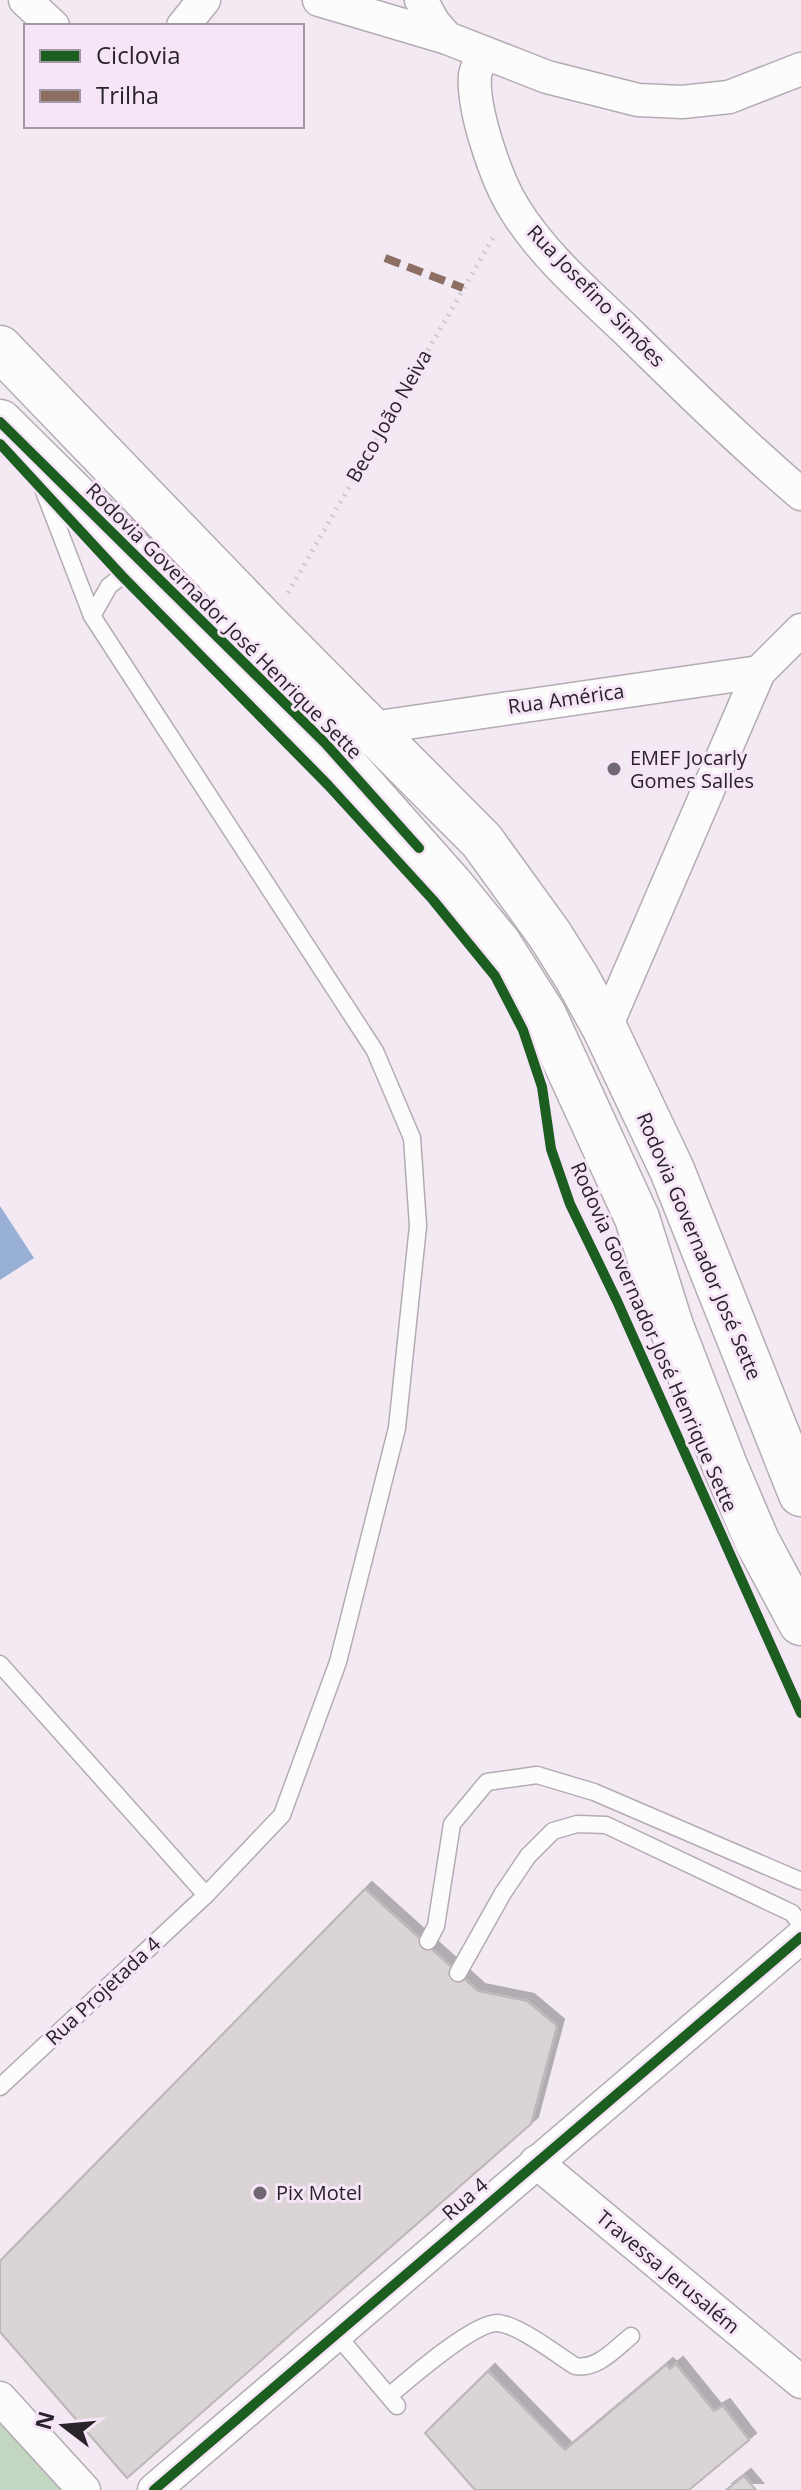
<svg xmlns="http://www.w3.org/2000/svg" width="801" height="2490" font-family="'Open Sans',sans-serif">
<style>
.green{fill:#c3d6c1}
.water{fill:#97b0d4}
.building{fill:#dbd4d6;stroke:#bcb6b7;stroke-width:2;filter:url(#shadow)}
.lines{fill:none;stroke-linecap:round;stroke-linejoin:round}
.lane-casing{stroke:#b3acb3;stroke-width:19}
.street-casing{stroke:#b3acb3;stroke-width:35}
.secondary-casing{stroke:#b3acb3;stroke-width:47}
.path{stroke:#cfcdd0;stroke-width:5;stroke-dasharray:2 6;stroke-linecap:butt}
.lane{stroke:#fdfcfd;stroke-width:16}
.street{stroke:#fdfcfd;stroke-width:32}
.secondary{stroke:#fdfcfd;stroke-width:44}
.quiet{stroke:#8d6e63;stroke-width:8;stroke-dasharray:16 8;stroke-linecap:butt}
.cycleway-casing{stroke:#f6e5f7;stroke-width:15}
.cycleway{stroke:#1b5e20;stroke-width:10}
.poi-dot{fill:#6f6870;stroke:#f6e5f7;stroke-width:3}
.labels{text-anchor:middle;stroke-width:6;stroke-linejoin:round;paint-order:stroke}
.street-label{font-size:20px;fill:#29232a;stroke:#f6e5f7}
.poi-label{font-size:20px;fill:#29232a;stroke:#f6e5f7;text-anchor:start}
</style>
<defs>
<filter id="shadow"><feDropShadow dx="7" dy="-7" stdDeviation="0" flood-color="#0004"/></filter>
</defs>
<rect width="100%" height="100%" fill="#f2e9f3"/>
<path class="green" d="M0,2415L67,2490H0Z"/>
<path class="water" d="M0,1206L34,1258L0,1280Z"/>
<g class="building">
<path d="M365,1889L478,1991L527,2001L557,2026L531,2124L127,2478L0,2332V2261Z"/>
<path d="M676,2364L714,2411L723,2406L749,2440L689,2490H475L425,2433L488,2371L565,2450L666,2365L670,2369Z"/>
<path d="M744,2476L756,2490H726Z"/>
</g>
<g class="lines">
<g class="lane-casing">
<g id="lane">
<path d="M92,616L109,586L140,562"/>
<path d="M0,1664L206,1895"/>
<path d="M428,1941L436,1926L452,1824L487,1782L537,1775L594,1792L801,1881"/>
<path d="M458,1973L503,1893L528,1856L553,1831L577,1824L606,1825L792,1913L801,1925"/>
<path d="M0,2087L206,1895L282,1815L338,1662L397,1428L418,1226L412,1138L375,1051L92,616L40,481"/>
<path d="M336,2334L397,2406"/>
<path d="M389,2396C409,2379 474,2322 498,2323C519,2325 556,2354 575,2366C597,2370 615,2349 631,2336"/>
</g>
</g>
<g class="street-casing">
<g id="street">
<path d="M25,0L53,26"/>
<path d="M319,0L447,38"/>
<path d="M421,0L434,23L447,38L547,77L638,100L682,102L729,97L801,69"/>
<path d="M183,26L204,0"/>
<path d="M485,53C482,60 476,67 475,75C472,109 496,179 514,208C542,254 585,291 624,328C682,385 739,441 801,494"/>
<path d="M372,728L759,672"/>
<path d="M605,1029L759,672L801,630"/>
<path d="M536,2162L801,2382"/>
<path d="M0,2398L84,2490"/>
<path d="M154,2490L801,1937"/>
</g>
</g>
<g class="secondary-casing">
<g id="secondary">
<path d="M0,348L268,626L482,841L550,935L577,978L605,1029L672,1170L801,1494"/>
<path d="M0,422L325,743L451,885L499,944L544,1015L637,1218L671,1326L725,1466L757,1541L801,1623"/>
</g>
</g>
<path class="path" d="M288,593L493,238"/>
<use href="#lane" class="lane"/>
<use href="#street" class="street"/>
<use href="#secondary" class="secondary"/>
<path class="quiet" d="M385,258L463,288"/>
<g class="cycleway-casing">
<g id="cycleway">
<path d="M0,422L325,743L419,848"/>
<path d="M0,444L122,576L328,785L433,900L495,976L523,1030L542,1087L551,1149L570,1204L617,1301L801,1713"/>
<path d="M154,2490L801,1937"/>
</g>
</g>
<use href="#cycleway" class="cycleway"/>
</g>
<g class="poi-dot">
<circle cx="614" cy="769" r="8"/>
<circle cx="260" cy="2193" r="8"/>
</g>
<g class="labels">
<g class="street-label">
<text transform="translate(596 296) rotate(46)" y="7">Rua Josefino Simões</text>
<text transform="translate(389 416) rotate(-60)" y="7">Beco João Neiva</text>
<text transform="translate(224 621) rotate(45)" y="7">Rodovia Governador José Henrique Sette</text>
<text transform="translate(566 699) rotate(-8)" y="7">Rua América</text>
<text transform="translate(699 1246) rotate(67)" y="7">Rodovia Governador José Sette</text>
<text transform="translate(654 1337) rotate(66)" y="7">Rodovia Governador José Henrique Sette</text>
<text transform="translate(103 1991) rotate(-43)" y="7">Rua Projetada 4</text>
<text transform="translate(465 2199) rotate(-41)" y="7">Rua 4</text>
<text transform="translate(668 2272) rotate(40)" y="7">Travessa Jerusalém</text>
</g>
<g class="poi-label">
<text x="630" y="765">EMEF Jocarly<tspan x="630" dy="23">Gomes Salles</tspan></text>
<text x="276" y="2200">Pix Motel</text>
</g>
</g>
<rect x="24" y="24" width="280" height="104" fill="#f6e5f7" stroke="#a497a5" stroke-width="2"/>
<rect x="40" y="50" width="40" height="12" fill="#1b5e20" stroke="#a497a5" stroke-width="2"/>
<text x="96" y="64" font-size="24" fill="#29232a">Ciclovia</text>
<rect x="40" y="90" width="40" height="12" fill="#8d6e63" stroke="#a497a5" stroke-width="2"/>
<text x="96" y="104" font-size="24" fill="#29232a">Trilha</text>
<g transform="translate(64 2426) rotate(286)" stroke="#f6e5f7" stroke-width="6" paint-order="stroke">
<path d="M0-6L14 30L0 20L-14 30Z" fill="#29232a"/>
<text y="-12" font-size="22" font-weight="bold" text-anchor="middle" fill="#29232a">N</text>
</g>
</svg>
